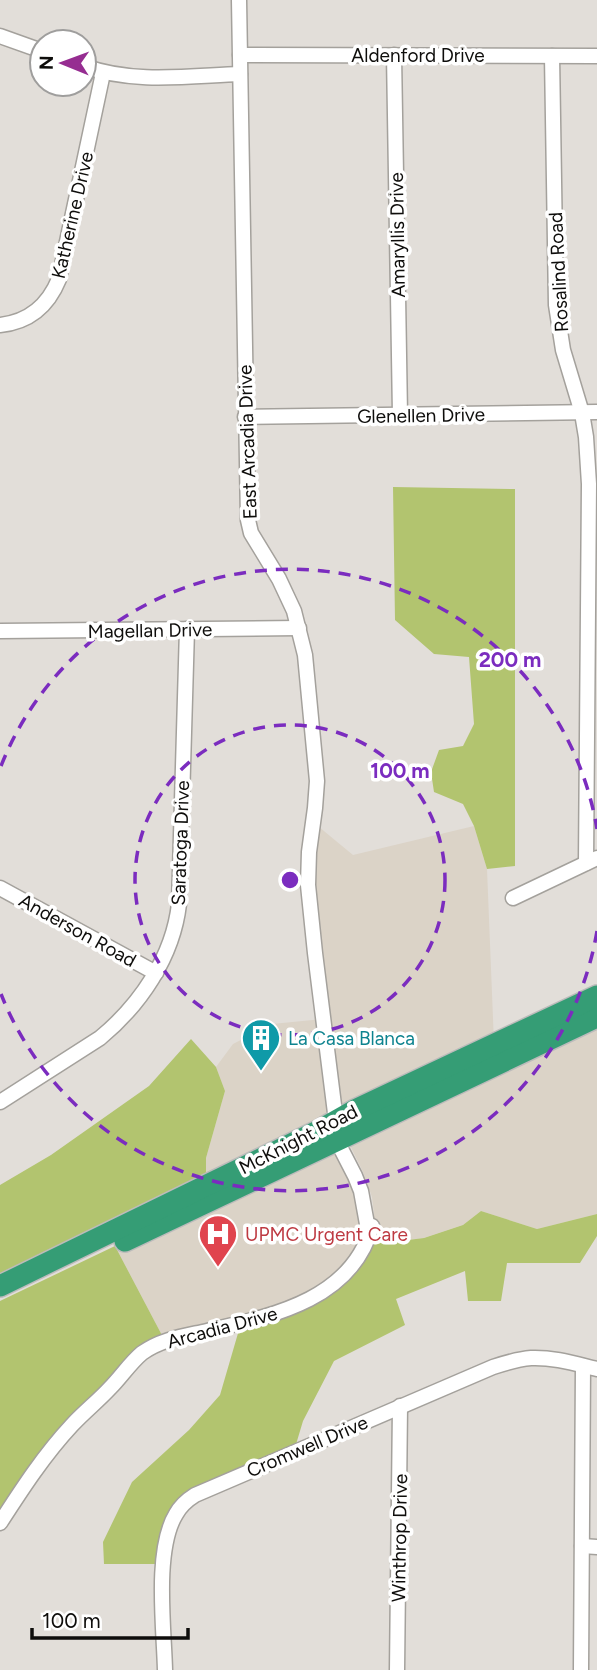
<svg xmlns="http://www.w3.org/2000/svg" width="597" height="1670" font-family="Figtree,sans-serif">
<style>
.built{fill:#dbd3c7}
.green{fill:#b2c46f}
.lines{fill:none;stroke-linecap:round;stroke-linejoin:round}
.minor-casing{stroke:#a4a19c;stroke-width:17}
.highway-casing{stroke:#bcbbbb;stroke-width:24}
.minor{stroke:#fff;stroke-width:14}
.highway{stroke:#359d75;stroke-width:21}
.ring{fill:none;stroke:#7b2cbf;stroke-width:3.5;stroke-dasharray:12 9}
.labels{text-anchor:middle;stroke-width:7;stroke-linejoin:round;paint-order:stroke}
.street-label{font-size:19px;fill:#0e0d0b;stroke:#fff}
.culture-label{font-size:19px;fill:#0d838f;stroke:#fff;text-anchor:start}
.health-label{font-size:19px;fill:#be3a42;stroke:#fff;text-anchor:start}
.centre{fill:#7b2cbf;stroke:#fff;stroke-width:3.5}
.ring-label{font-size:21px;text-anchor:middle;font-weight:bold;fill:#7b2cbf;stroke:#fff;stroke-width:7;stroke-linejoin:round;paint-order:stroke}
</style>
<rect width="100%" height="100%" fill="#e2ded9"/>
<g class="built">
<path d="M313,822L353,855L474,826L487,869L494,1043L206,1185V1158L225,1091L216,1067L233,1044L272,1024L323,1019L315,953Z"/>
<path d="M597,1017V1214L537,1229L481,1211L463,1225L424,1238L400,1241L382,1239L369,1235L364,1247L313,1297L165,1341L115,1246L337,1141L370,1232L374,1213L372,1197L363,1172L346,1137Z"/>
</g>
<g class="green">
<path d="M393,487L515,489V866L487,869L474,826L463,804L434,792L431,772L439,750L463,746L474,724L469,657L434,654L395,620Z"/>
<path d="M191,1039L216,1067L225,1091L206,1158V1185L0,1286V1185L51,1155L149,1086Z"/>
<path d="M481,1211L537,1229L597,1214V1236L580,1263H507L501,1301H468L465,1271L396,1299L405,1325L334,1361L303,1421L294,1451L183,1503L163,1564H104L103,1542L132,1482L189,1430L220,1395L241,1323L333,1282L369,1235L382,1239L400,1241L424,1238L463,1225Z"/>
<path d="M115,1246L165,1341L72,1425L0,1523V1301Z"/>
</g>
<g class="lines">
<g class="minor-casing">
<g id="minor">
<path d="M239,0L248,520L251,533L279,579L294,611L305,655L317,781L315,808L309,852L308,885L315,953L336,1121L337,1141L355,1176L361,1191L369,1235"/>
<path d="M0,36L42,51"/>
<path d="M240,55L597,56"/>
<path d="M394,55L400,415"/>
<path d="M552,56L556,305L563,350L582,413L586,437L589,484L586,863"/>
<path d="M84,66C133,84 188,76 240,74"/>
<path d="M0,325C29,322 48,306 59,279L103,73"/>
<path d="M245,417L597,412"/>
<path d="M0,631L299,628"/>
<path d="M0,888L156,973"/>
<path d="M513,898L597,858"/>
<path d="M0,1102L100,1038C140,1005 173,957 179,904L187,629"/>
<path d="M0,1523C22,1489 44,1455 72,1425C84,1412 98,1401 110,1388C121,1377 130,1363 142,1353C161,1339 185,1336 207,1331C272,1316 352,1300 372,1226"/>
<path d="M582,1546L597,1547"/>
<path d="M165,1670C164,1628 154,1550 176,1514C181,1505 187,1500 195,1495L493,1367C505,1363 518,1359 531,1358C553,1357 576,1364 597,1369"/>
<path d="M397,1670L400,1406"/>
<path d="M581,1670L583,1366"/>
</g>
</g>
<g class="highway-casing">
<g id="highway">
<path d="M125,1241L597,1017"/>
<path d="M0,1286L320,1130L357,1109L597,996"/>
</g>
</g>
<use href="#minor" class="minor"/>
<use href="#highway" class="highway"/>
</g>
<g class="ring">
<circle cx="290" cy="880" r="155"/>
<path d="M597 931A311 311 0 0 1 1 994M1 766A311 311 0 0 1 597 829"/>
</g>
<defs>
<g id="building-pin" transform="scale(2.0125)"><path d="M0 17L-7.5 6A9.5 9.5 0 1 1 7.5 6Z" fill="#0f9aa8" stroke="#fff"/><path d="M-4-6H4V6H1V3H-1V6H-4ZM-2.5-4.3h1.7v1.8h-1.7ZM.8-4.3h1.7v1.8H.8ZM-2.5-1h1.7V.8h-1.7ZM.8-1h1.7V.8H.8Z" fill="#fff"/></g>
<g id="hospital-pin" transform="scale(2.0125)"><path d="M0 17L-7.5 6A9.5 9.5 0 1 1 7.5 6Z" fill="#e0444e" stroke="#fff"/><path d="M-5-5h3v3.5h4V-5h3V5h-3V1.5h-4V5h-3Z" fill="#fff"/></g>
</defs>
<g fill-rule="evenodd">
<use href="#building-pin" x="261" y="1038"/>
<use href="#hospital-pin" x="218" y="1234"/>
</g>
<g class="labels">
<g class="street-label">
<text x="418" y="62">Aldenford Drive</text>
<text transform="translate(72 215) rotate(-77)" y="7">Katherine Drive</text>
<text transform="translate(397 235) rotate(-91)" y="7">Amaryllis Drive</text>
<text transform="translate(558 272) rotate(-93)" y="7">Rosalind Road</text>
<text transform="translate(421 415) rotate(-1)" y="7">Glenellen Drive</text>
<text transform="translate(247 442) rotate(-92)" y="7">East Arcadia Drive</text>
<text transform="translate(150 630) rotate(-1)" y="7">Magellan Drive</text>
<text transform="translate(180 843) rotate(-88)" y="7">Saratoga Drive</text>
<text transform="translate(78 930) rotate(29)" y="7">Anderson Road</text>
<text transform="translate(298 1139) rotate(-27)" y="7">McKnight Road</text>
<text transform="translate(222 1327) rotate(-15)" y="7">Arcadia Drive</text>
<text transform="translate(307 1446) rotate(-23)" y="7">Cromwell Drive</text>
<text transform="translate(399 1538) rotate(-89)" y="7">Winthrop Drive</text>
</g>
<g class="culture-label">
<text x="288" y="1045">La Casa Blanca</text>
</g>
<g class="health-label">
<text x="245" y="1241">UPMC Urgent Care</text>
</g>
</g>
<circle cx="290" cy="880" r="10" class="centre"/>
<g class="ring-label">
<text x="510" y="667">200 m</text>
<text x="400" y="778">100 m</text>
</g>
<g transform="translate(63 63) rotate(271)"><circle r="33" fill="#ffffff" stroke="#9f9e9d" stroke-width="2"/>
<path d="M0-5L12 26L0 18L-12 26Z" fill="#962d91"/>
<text y="-10" font-size="19" font-weight="bold" text-anchor="middle" fill="#0e0d0b">N</text>
</g>
<path d="M32 1628v10h156v-10" fill="none" stroke="#0e0d0b" stroke-width="3.5"/>
<text x="42" y="1628" font-size="21" fill="#0e0d0b" stroke="#ffffff" stroke-width="5" paint-order="stroke">100 m</text>
</svg>
